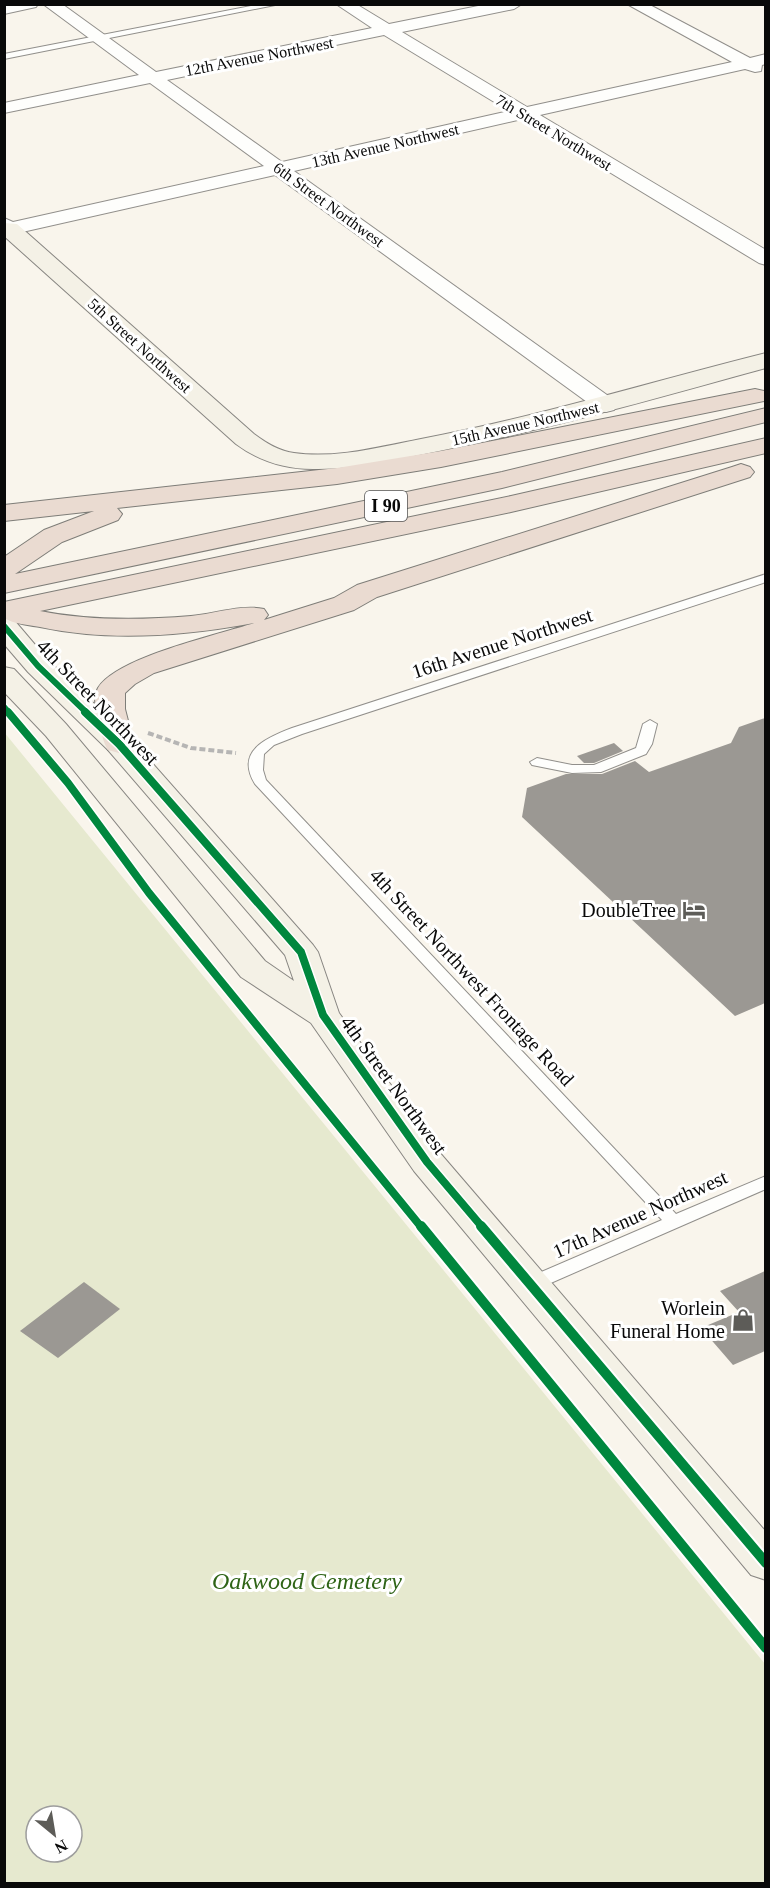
<svg xmlns="http://www.w3.org/2000/svg" width="770" height="1888" font-family="Georgia,serif">
<style>
.cemetery{fill:#e6e9cf;fill-rule:evenodd}
.building{fill:#9b9893}
.lines{fill:none;stroke-linecap:round;stroke-linejoin:round}
.lane-casing{stroke:#918f8b;stroke-width:2}
.street-casing{stroke:#918f8b;stroke-width:2}
.secondary-casing{stroke:#888682;stroke-width:2}
.highway-casing{stroke:#7e7d78;stroke-width:2}
.path{stroke:#b6b5b4;stroke-width:4;stroke-dasharray:6 3;stroke-linecap:butt}
.lane{fill:#fefefc;fill-rule:evenodd}
.street{fill:#fefefc;fill-rule:evenodd}
.secondary{fill:#f4f1e6;fill-rule:evenodd}
.highway{fill:#eadbd1;fill-rule:evenodd}
.cycleway-far2-casing{stroke:#fff;stroke-width:9}
.cycleway-far1-casing{stroke:#fff;stroke-width:11}
.cycleway-casing{stroke:#fff;stroke-width:14}
.cycleway-far2{stroke:#00873e;stroke-width:6}
.cycleway-far1{stroke:#00873e;stroke-width:8}
.cycleway{stroke:#00873e;stroke-width:10}
.labels{text-anchor:middle;stroke-width:6;stroke-linejoin:round;paint-order:stroke}
.far-street-label{font-size:16px;fill:#090909;stroke:#fff}
.shield{fill:#fff;stroke:#535353;stroke-width:1.5}
.shield-label{font-size:18px;font-weight:bold;fill:#090909}
.street-label{font-size:20px;fill:#090909;stroke:#fff}
.poi-label{font-size:20px;fill:#090909;stroke:#fff;text-anchor:end}
.near-park-label{font-size:24px;font-style:italic;fill:#2f6417;stroke:#fff}
</style>
<rect width="100%" height="100%" fill="#f9f5ec"/>
<path class="cemetery" d="M4,732L765,1664V1883H5ZM36,1816H72V1852H36Z"/>
<g class="building">
<path d="M765,718V1003L735,1016L522,817L527,788L566,774H602L635,761L649,772L731,743L739,727Z"/>
<path d="M614,743L623,751L594,763H584L577,756Z"/>
<path d="M765,1271V1351L733,1365L701,1328L739,1312L720,1291Z"/>
<path d="M84,1282L120,1309L58,1358L20,1331Z"/>
</g>
<g class="lines">
<g class="lane-casing">
<g id="lane">
<path d="M261,4H280L4,59V54Z"/>
<path d="M766,574V582L302,734L274,745L264,754L263,770L266,780L676,1214L766,1176V1189L537,1289L531,1290L525,1289L522,1284L525,1279L662,1220L255,784C235,751 266,738 292,728Z"/>
<path d="M650,720L657,724L652,744L646,754L601,772L572,773L532,765L530,762L537,758L572,765H594L636,748L643,724Z"/>
</g>
</g>
<g class="street-casing">
<g id="street">
<path d="M4,4H38L36,7L4,14Z"/>
<path d="M43,4H62L156,72L372,28L336,4H356L389,24L488,4H522L514,9L402,32L527,107L732,62L627,4H648L750,58L766,54V64L762,65L761,71L755,72L745,69L540,115L766,250V265L759,263L522,119L294,171L614,400L617,405L614,410L606,412L598,410L275,175L9,235L4,234V218L13,222L264,166L150,83L4,113V103L139,75ZM384,35L509,111L282,162L167,80Z"/>
</g>
</g>
<g class="secondary-casing">
<g id="secondary">
<path d="M4,223L17,224L254,434C266,443 279,451 294,453C336,459 380,447 421,439C538,417 650,382 766,353V368C657,398 549,429 439,451C398,459 355,470 313,469C284,469 259,461 236,444L4,236Z"/>
<path d="M4,618L14,620L48,660L130,738L313,945L318,952L339,1013L440,1153L766,1532V1580L751,1575L414,1171L311,1023L241,977L46,736L4,692V667L14,669L66,724L265,961L294,981L285,955L108,750L28,672L4,644Z"/>
</g>
</g>
<g class="highway-casing">
<g id="highway">
<path d="M755,389L764,391L766,394L764,401L441,467L337,484L117,508L122,514L118,520L62,542L15,574L502,472L766,408V422L502,488L4,593V557L44,530L94,511L4,521V505L337,468L441,451Z"/>
<path d="M766,438V453L511,512L40,611C90,621 141,620 191,616C214,614 242,604 264,609L268,615L264,620L334,598L357,585L732,467L741,464L750,467L754,472L750,477L377,597L354,610L154,673L135,684L125,693V709L134,744L130,750L119,753L108,750C103,742 102,734 99,724C97,714 92,699 98,688C117,657 218,635 254,623C184,636 110,642 40,627C28,625 14,624 4,618V602L511,496Z"/>
</g>
</g>
<path class="path" d="M148,733L191,748L236,753"/>
<use href="#lane" class="lane"/>
<use href="#street" class="street"/>
<use href="#secondary" class="secondary"/>
<use href="#highway" class="highway"/>
<g class="cycleway-far2-casing">
<g id="cycleway-far2">
<path d="M4,626L38,666L87,713"/>
<path d="M4,707L9,713"/>
</g>
</g>
<g class="cycleway-far1-casing">
<g id="cycleway-far1">
<path d="M8,712L68,783L149,893L422,1228"/>
<path d="M85,712L119,744L301,952L323,1015L427,1162L483,1228"/>
</g>
</g>
<g class="cycleway-casing">
<g id="cycleway">
<path d="M421,1226L766,1648"/>
<path d="M481,1226L766,1563"/>
</g>
</g>
<use href="#cycleway-far2" class="cycleway-far2"/>
<use href="#cycleway-far1" class="cycleway-far1"/>
<use href="#cycleway" class="cycleway"/>
</g>
<defs>
<g id="hotel-bare" transform="scale(1.8)"><path d="M-6-4.5h1.5V1H6V5H4.5V3h-9V5H-6ZM-4 0a1.8 1.8 0 1 1 3.6 0ZM.5 0V-2.5h3Q6-2.5 6 0Z" fill="#5d5c58" stroke="#fff" stroke-width="2.5" paint-order="stroke"/></g>
<g id="shop-bare" transform="scale(1.8)"><path d="M-5-2.5h2.3a2.7 3.5 0 0 1 5.4 0H5L5.5 6h-11ZM-1.5-2.5h3a1.5 2.3 0 0 0-3 0Z" fill="#5d5c58" stroke="#fff" stroke-width="2.5" paint-order="stroke"/></g>
</defs>
<g fill-rule="evenodd">
<use href="#hotel-bare" x="694" y="910"/>
<use href="#shop-bare" x="743" y="1320"/>
</g>
<g class="labels">
<g class="far-street-label">
<text transform="translate(259 56) rotate(-11)" y="6">12th Avenue Northwest</text>
<text transform="translate(554 132) rotate(31)" y="6">7th Street Northwest</text>
<text transform="translate(385 145) rotate(-13)" y="6">13th Avenue Northwest</text>
<text transform="translate(329 204) rotate(36)" y="6">6th Street Northwest</text>
<text transform="translate(140 345) rotate(42)" y="6">5th Street Northwest</text>
<text transform="translate(525 423) rotate(-13)" y="6">15th Avenue Northwest</text>
</g>
<rect class="shield" x="365" y="491" width="42" height="30" rx="4.5"/>
<g class="shield-label">
<text x="386" y="512">I 90</text>
</g>
<g class="street-label">
<text transform="translate(502 643) rotate(-18)" y="7">16th Avenue Northwest</text>
<text transform="translate(98 702) rotate(46)" y="7">4th Street Northwest</text>
<text transform="translate(472 977) rotate(47)" y="7">4th Street Northwest Frontage Road</text>
<text transform="translate(394 1085) rotate(54)" y="7">4th Street Northwest</text>
<text transform="translate(640 1214) rotate(-24)" y="7">17th Avenue Northwest</text>
</g>
<g class="poi-label">
<text x="676" y="917">DoubleTree</text>
<text x="725" y="1315">Worlein<tspan x="725" dy="23">Funeral Home</tspan></text>
</g>
<g class="near-park-label">
<text x="307" y="1589">Oakwood Cemetery</text>
</g>
</g>
<rect width="770" height="1888" fill="none" stroke="#090909" stroke-width="12"/>
<g transform="translate(54 1834) rotate(150)"><circle r="28" fill="#ffffff" stroke="#9d9d9d" stroke-width="1.5"/>
<path d="M0-4.5L10 22L0 15L-10 22Z" fill="#5d5c58"/>
<text y="-9" font-size="16" font-weight="bold" text-anchor="middle" fill="#090909">N</text>
</g>
</svg>
